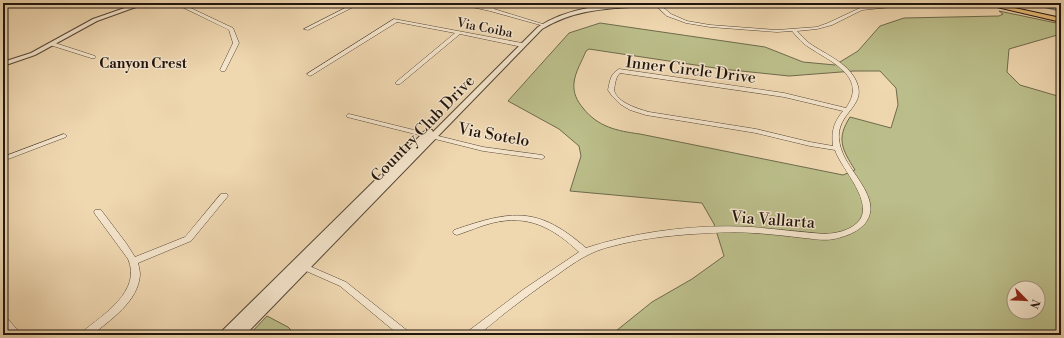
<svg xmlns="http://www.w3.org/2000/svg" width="1064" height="338" font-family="'Libre Bodoni',serif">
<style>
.green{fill:#bbbe8a;stroke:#6e6a4c;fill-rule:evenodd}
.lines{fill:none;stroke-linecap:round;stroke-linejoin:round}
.stream{stroke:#6a7869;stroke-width:1.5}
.minor-casing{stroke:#544636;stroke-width:1}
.tertiary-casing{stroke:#544636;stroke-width:2}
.primary-casing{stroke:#20150e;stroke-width:2}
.minor{fill:#f5e5cc;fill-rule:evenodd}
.tertiary{fill:#f5e5cc;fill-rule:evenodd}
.primary{fill:#e8bc78;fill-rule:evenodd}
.labels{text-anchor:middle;stroke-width:3;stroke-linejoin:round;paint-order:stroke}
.far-street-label{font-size:13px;fill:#20150e;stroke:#f5e5cc}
.far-neighbourhood-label{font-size:14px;font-weight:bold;fill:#20150e;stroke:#f5e5cc}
.street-label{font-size:16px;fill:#20150e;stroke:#f5e5cc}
</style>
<rect width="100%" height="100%" fill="#efd7b0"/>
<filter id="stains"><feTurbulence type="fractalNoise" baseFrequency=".005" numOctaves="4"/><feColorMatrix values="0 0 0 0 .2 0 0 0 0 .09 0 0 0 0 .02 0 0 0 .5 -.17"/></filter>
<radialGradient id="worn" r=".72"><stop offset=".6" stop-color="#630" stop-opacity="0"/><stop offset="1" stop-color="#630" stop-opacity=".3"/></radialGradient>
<g class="green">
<path d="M999,11L1061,24V34L1009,49L1007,72L1020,85L1061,97V335H611L652,302L692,279L724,256L714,224L702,203L570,191L581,156L579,146L559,129L508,101L569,33L600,23L765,47L803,62L835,65L858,51L880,26L904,18L999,16L1003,14ZM589,49L722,69L789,76L854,71H880L896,88L898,105L891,128L850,117C836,139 842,149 855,170L843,175L640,134C617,131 598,127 583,108C577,101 573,93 574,83C575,72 582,61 586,51ZM1014,288H1038V312H1014Z"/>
<path d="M267,316L288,327L296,335H249Z"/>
</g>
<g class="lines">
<path class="stream" d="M1026,3L1061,11"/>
<g class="minor-casing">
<g id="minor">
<path d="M174,3H180L233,28L239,43L225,71H221L220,70L233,43L229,30Z"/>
<path d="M355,3H361L308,30L304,29Z"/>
<path d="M454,3H463L490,8L495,3H499L494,9L546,25L544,26L490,11Z"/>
<path d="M580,3H585L593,9L589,10Z"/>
<path d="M653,3H658L671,14L687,21L710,25L777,30L817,27L828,23L862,7L854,3C860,3 864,6 869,6C888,5 906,3 924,3L922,4L862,10L832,25L817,29L797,31C801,35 804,39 809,43C826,55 852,64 858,86C865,111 825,116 844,156C852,173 874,194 870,213C867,229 848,236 834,239C824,241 814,239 804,238C787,236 770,234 753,233C733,231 713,233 693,234C666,236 639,239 613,246C590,251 575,262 557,275C539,287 522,300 505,313C496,320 488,328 478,334C475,336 469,335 465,335L467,332L524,289L579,252C553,228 529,214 492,223C480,226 469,231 457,235L454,234L453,232L454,230C512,210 538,206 586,248C638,231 698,224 752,227C776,229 801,232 825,234C837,233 848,231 857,223C877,204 841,169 835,150L810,146L756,133L646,115L630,110L620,104L612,96L608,90C610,81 610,74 619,69L784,93L846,108C868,77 831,62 810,48C803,44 798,38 792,31L777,32L710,27L686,23L667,16ZM620,73L784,97L843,111C834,122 831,131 833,146L810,142L756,129L649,112C639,109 617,103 614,90C614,89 615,85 615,84C616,79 617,76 620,73Z"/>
<path d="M394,19L522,43L525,45L522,47L460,34L400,84H396V82L455,33L397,22L312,75L310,76L307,74Z"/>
<path d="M52,42L95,56L96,57L95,58H91L50,45V43Z"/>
<path d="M349,114L483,147L542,155L545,157L542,159L483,151L347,117L346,116L347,115Z"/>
<path d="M64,134L67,136L66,137L3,161V157Z"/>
<path d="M221,194H227L228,196L191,241L138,263C139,267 140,271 140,275C138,302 110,320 92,335H80L82,332C103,315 142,291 128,259L95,214L94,212L95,210H101L126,243L135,257L185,237Z"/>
<path d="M300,262L346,282L409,332L411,335H399L340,286L297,267L296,265L297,263Z"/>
<path d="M3,316L6,317L22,335H11L3,326Z"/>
</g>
</g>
<g class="tertiary-casing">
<g id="tertiary">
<path d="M139,3H147L97,21L35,55L3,66V62L31,53L93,19Z"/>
<path d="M643,3H662L659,5C617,9 580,6 542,29L245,335H233V334L232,335H220L221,332L426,130H432L433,132L425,140L538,27C571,6 605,5 643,3Z"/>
</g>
</g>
<g class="primary-casing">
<path id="primary" d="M980,3H992L1061,18V22Z"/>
</g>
<use href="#minor" class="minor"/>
<use href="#tertiary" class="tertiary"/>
<use href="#primary" class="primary"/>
</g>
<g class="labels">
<g class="far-street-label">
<text transform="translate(485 27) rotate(11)" y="5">Via Coiba</text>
</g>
<g class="far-neighbourhood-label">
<text x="143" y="68">Canyon Crest</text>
</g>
<g class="street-label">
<text transform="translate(691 69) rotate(7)" y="6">Inner Circle Drive</text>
<text transform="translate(422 128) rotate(-46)" y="6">Country Club Drive</text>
<text transform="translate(494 134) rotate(10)" y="6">Via Sotelo</text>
<text transform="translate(773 219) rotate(4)" y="6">Via Vallarta</text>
</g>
</g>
<rect width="1064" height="338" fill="none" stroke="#efd7b0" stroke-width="16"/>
<rect x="4" y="4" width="1056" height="330" fill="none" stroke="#20150e" stroke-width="2"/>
<rect x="8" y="8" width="1048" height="322" fill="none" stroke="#20150e"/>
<g transform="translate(1026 300) rotate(114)"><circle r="19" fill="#f5e5cc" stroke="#a09280"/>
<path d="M0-3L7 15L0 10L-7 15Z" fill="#8f2418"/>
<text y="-6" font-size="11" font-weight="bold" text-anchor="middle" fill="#20150e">N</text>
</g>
<rect width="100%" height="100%" filter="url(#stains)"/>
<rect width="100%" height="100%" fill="url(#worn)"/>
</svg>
